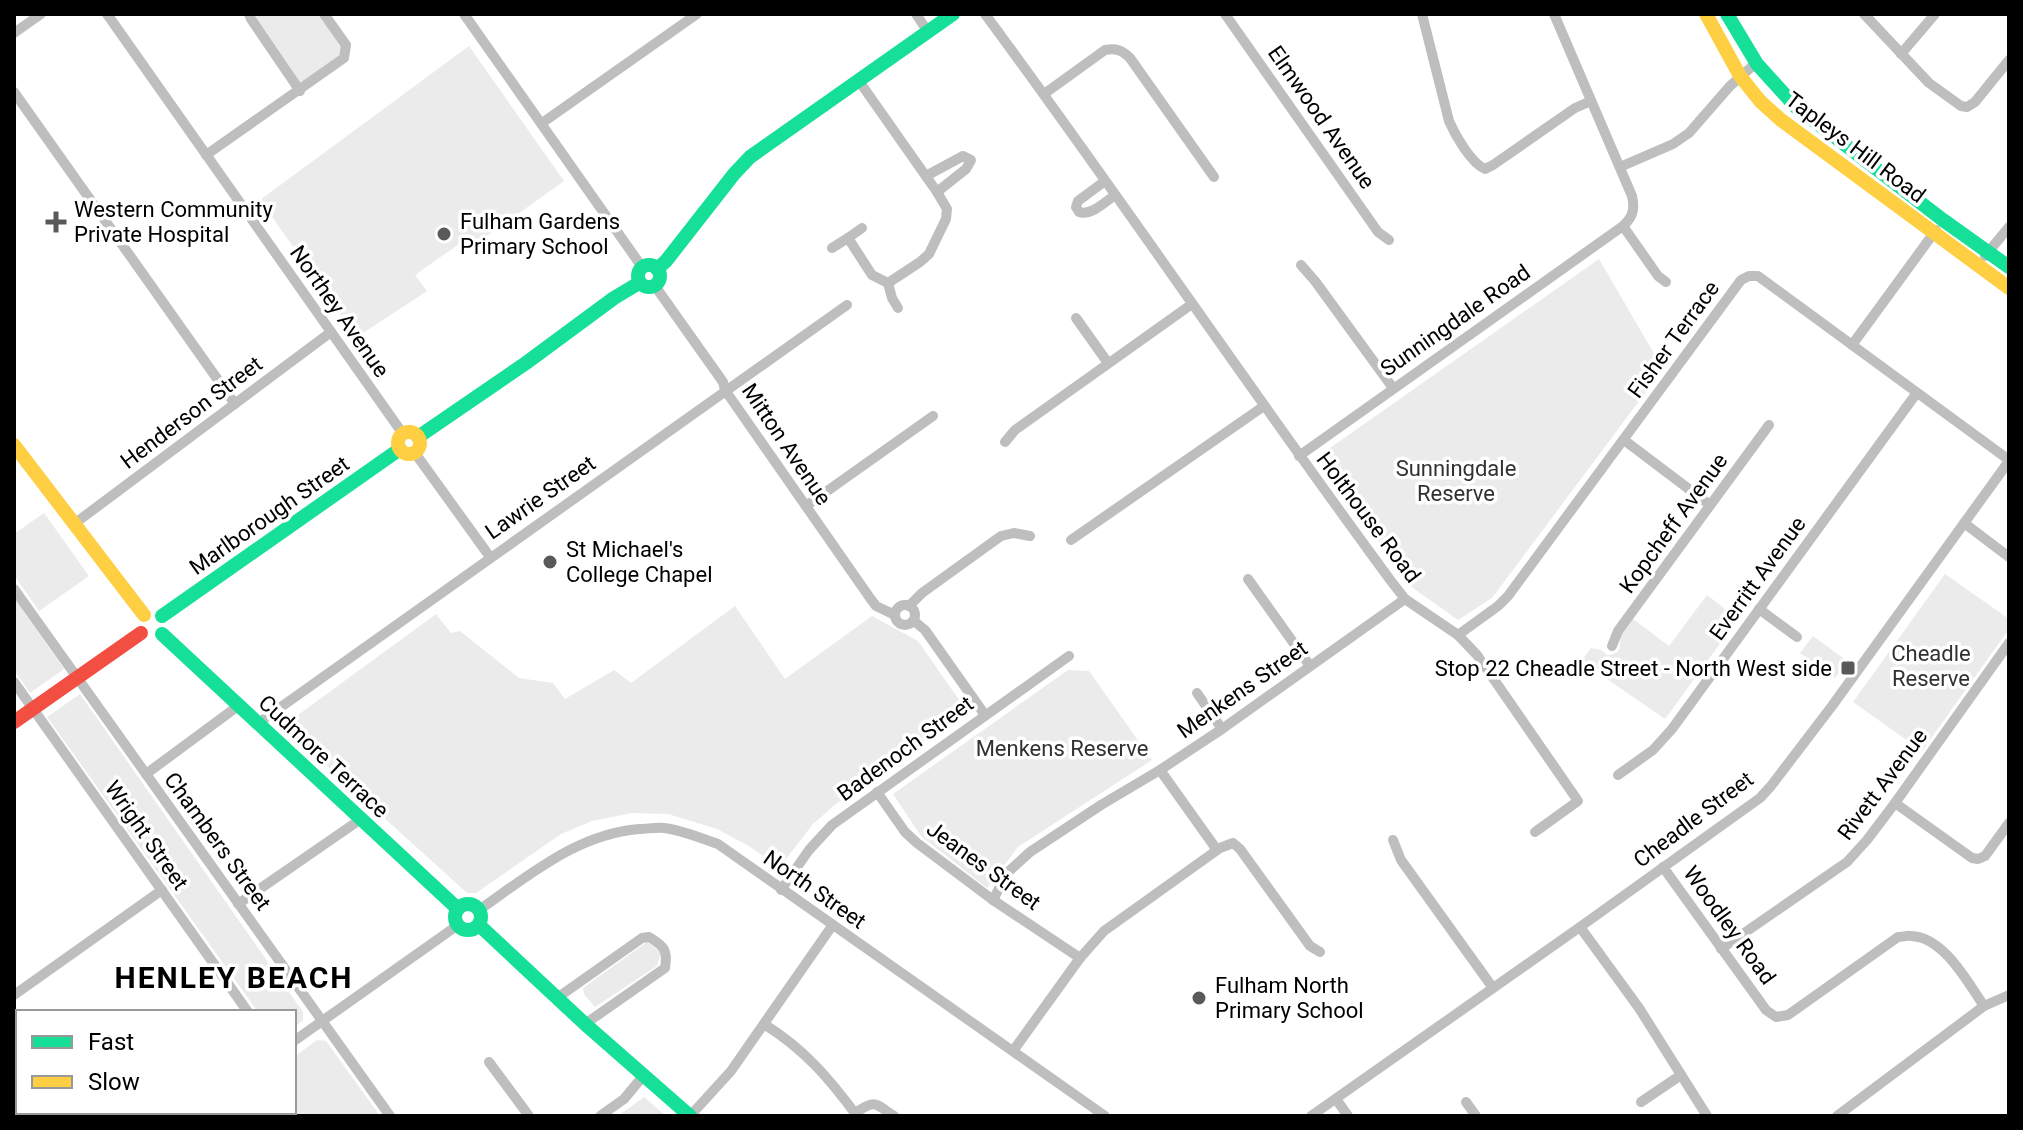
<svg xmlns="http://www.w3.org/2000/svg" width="2023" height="1130" font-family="Roboto,sans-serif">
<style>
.green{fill:#ebebeb}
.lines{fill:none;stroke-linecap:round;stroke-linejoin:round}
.street{stroke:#bebebe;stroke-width:10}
.fast{stroke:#16e098;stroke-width:14}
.slow{stroke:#ffcf43;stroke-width:14}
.jam{stroke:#f24e42;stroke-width:14}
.poi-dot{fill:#595959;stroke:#fff;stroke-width:3}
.labels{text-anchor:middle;stroke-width:7;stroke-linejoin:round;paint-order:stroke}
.street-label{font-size:22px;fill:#000;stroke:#fff}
.poi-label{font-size:22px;fill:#000;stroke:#fff;text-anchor:start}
.park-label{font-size:22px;fill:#313131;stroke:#fff}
.district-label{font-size:30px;font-weight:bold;letter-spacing:2px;fill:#000;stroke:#fff}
</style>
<rect width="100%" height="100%" fill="#fff"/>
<g class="green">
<path d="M252,14H320L342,45L341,56L299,87Z"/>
<path d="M469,46L564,181L476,244L469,237L415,275L427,291L357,337L260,200Z"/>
<path d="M1599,259L1663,369L1492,598L1458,620L1413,588L1322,465L1320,455Z"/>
<path d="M44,513L89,576L39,611L14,575V534Z"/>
<path d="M1945,574L2009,619V629L1922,751L1853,702Z"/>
<path d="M1707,595L1738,619L1665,719L1581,661L1591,648L1601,650L1607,655C1620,655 1621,647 1620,636L1633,619L1669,646Z"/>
<path d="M14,598L64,669L30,693L14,670Z"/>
<path d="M735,606L785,679L872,616L918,641L964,707V713L836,804L813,824L779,868L749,846L717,829L668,814L632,813L592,821L561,834L476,893H467L283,726L436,614L451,633L460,631L519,678L553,683L565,699L614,670L631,683Z"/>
<path d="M1813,636L1847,661L1835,678L1800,653Z"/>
<path d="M1068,670L1089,671L1152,760L1018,847L987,888L921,836L893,794Z"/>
<path d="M80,694L303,1012V1020L294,1028V1012H258L47,717Z"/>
<path d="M647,942L661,953L657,966L595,1007L584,994L583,988Z"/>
<path d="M317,1040L326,1041L380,1116H297L294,1112V1057Z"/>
<path d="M644,1097L666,1116H618Z"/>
</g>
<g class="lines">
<g class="street">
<path d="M107,14L403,434"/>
<path d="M249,14L251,19L300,91"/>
<path d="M464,14L642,267"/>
<path d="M916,14L928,32"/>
<path d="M985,14C1123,201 1253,394 1391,581L1405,599L1458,635L1477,655L1578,801L1535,832"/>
<path d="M1225,14L1378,232L1389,240"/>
<path d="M1422,14L1449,121C1455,135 1471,163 1485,169L1493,165L1575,108L1591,101"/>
<path d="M1864,14L1929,83L1961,106L1967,107L1975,102L2009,60"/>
<path d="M14,33L41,14"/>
<path d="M1901,54L1935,14"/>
<path d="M14,92L235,404"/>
<path d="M1044,94L1105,50C1116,48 1122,50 1130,58L1214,177"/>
<path d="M542,123L697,14"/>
<path d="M206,155L344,58L346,45L324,14"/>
<path d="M1620,167L1673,144L1689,133L1730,86L1756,63"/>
<path d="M926,176L963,156L971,160L966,169L937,192"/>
<path d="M1105,181L1078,201L1076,207L1079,212C1091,216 1105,202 1115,195"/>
<path d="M1623,226L1658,276L1666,282"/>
<path d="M848,238L862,228"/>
<path d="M832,248L848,238L872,275L888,283L920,262L929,254L946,219L947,209L937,192L859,81"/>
<path d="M1985,256L2009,227"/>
<path d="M1301,265L1315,281L1393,388"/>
<path d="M888,283L892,298L898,308"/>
<path d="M655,286L723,382L725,390L870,598L876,606L895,615"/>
<path d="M1076,318L1108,363"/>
<path d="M1852,345L1936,230"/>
<path d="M1624,440L1710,505"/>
<path d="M1005,442L1015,430L1192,304"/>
<path d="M415,453L490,557"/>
<path d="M1299,456L1623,226C1633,217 1635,209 1632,196L1554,14"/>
<path d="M806,506L933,416"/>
<path d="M1964,523L2009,557"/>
<path d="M74,524L331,332"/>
<path d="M1071,540L1264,406"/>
<path d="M1248,579L1310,666"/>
<path d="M14,589L390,1116"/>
<circle cx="905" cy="615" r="10"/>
<path d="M909,606L922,593L1001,536L1014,533L1030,536"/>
<path d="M1759,609L1797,637"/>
<path d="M914,621L925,630L985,715"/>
<path d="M1458,635L1498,606L1508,596L1741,280L1749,276H1758L2009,460"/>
<path d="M1612,646L1618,631L1769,425"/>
<path d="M14,682L248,1012"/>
<path d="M1197,693L1222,729"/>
<path d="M257,724L847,305"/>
<path d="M1160,770L1217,850"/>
<path d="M146,774L238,706"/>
<path d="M1618,775L1653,750L1672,729L1916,394"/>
<path d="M877,792L905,832L917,843L993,900L1080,958"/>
<path d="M1895,803L1972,858L1978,859L1985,856L2009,823"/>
<path d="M1393,840L1401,860L1493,988"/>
<path d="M1663,867L1766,1010L1776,1017L1788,1015L1898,937C1903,937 1907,935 1911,936C1944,937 1968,983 1984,1006"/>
<path d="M781,890L809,850L832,825L1069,656"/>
<path d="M993,900L1007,873L1030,852L1101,805L1160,770L1222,729L1405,599"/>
<path d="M238,904L361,819"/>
<path d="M479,910C528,876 577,834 639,829C647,829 656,827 664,828C682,830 700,838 718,844L1105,1116"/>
<path d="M1580,927L1639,1008L1707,1116"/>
<path d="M1721,949L1847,862L1867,840L1895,803L2009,643"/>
<path d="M14,995L162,890"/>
<path d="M557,998L642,938L649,937C664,946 668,950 665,968L585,1024"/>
<path d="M764,1024C804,1049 829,1078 857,1116"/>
<path d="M294,1041L458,925"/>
<path d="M1013,1051L1080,958L1104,931L1220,848L1233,843L1240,849L1310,946L1320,952"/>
<path d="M489,1062L529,1116"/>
<path d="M1336,1099L1348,1116"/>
<path d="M1466,1102L1476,1116"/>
<path d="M1641,1102L1681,1075"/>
<path d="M855,1113C876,1099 874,1103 894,1116"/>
<path d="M187,1116L193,1112"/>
<path d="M600,1116L624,1099L644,1075"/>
<path d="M690,1116L731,1071L832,926"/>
<path d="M1311,1116L1580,927L1760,798L1771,786L1832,706L2009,461"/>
<path d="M1837,1116L1984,1006L2009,995"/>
</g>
<g class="fast">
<path d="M1727,14L1757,64L1796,107L1943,220L2009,267"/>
<circle cx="649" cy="276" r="11"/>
<path d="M657,269L666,261L734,174L750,157L953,14"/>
<path d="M418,437L526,363L614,298L639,283"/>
<path d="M162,616L400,449"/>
<path d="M162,634L458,909"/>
<circle cx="468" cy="917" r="13"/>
<path d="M479,925L585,1024L690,1116"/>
<path d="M14,1043L18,1048"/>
<path d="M63,1112L66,1116"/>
</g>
<g class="slow">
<path d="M1706,14L1740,76L1760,101L1781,120L2009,288"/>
<circle cx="409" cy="443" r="11"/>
<path d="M14,445L144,615"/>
</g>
<path class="jam" d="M14,722L141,633"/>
</g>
<g class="poi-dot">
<path d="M52 210h8v8h8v8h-8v8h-8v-8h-8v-8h8z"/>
<circle cx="444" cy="234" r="8"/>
<circle cx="550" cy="562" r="8"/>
<rect x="1840" y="660" width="16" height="16" rx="4"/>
<circle cx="1199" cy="998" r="8"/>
</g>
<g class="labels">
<g class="street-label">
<text transform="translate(1322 117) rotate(55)" y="8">Elmwood Avenue</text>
<text transform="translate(1856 147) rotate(37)" y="8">Tapleys Hill Road</text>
<text transform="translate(340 311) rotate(55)" y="8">Northey Avenue</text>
<text transform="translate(1455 320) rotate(-35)" y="8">Sunningdale Road</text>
<text transform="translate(1673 339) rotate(-54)" y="8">Fisher Terrace</text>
<text transform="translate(191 412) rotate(-37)" y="8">Henderson Street</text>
<text transform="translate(787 444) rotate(56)" y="8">Mitton Avenue</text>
<text transform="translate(540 497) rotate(-35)" y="8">Lawrie Street</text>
<text transform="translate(269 515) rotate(-35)" y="8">Marlborough Street</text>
<text transform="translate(1369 517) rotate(53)" y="8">Holthouse Road</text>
<text transform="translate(1673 523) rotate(-54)" y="8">Kopcheff Avenue</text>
<text transform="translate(1757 578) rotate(-54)" y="8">Everritt Avenue</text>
<text transform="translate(1242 689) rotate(-35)" y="8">Menkens Street</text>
<text transform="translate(905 748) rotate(-36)" y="8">Badenoch Street</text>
<text transform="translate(324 756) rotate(43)" y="8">Cudmore Terrace</text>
<text transform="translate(1882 784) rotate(-53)" y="8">Rivett Avenue</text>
<text transform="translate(1693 819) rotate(-37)" y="8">Cheadle Street</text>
<text transform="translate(147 835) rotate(55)" y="8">Wright Street</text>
<text transform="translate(218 841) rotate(54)" y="8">Chambers Street</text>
<text transform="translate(984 865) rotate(36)" y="8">Jeanes Street</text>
<text transform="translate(815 889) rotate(35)" y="8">North Street</text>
<text transform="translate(1730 925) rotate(54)" y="8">Woodley Road</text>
</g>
<g class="poi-label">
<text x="74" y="217">Western Community<tspan x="74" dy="25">Private Hospital</tspan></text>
<text x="460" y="229">Fulham Gardens<tspan x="460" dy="25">Primary School</tspan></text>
<text x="566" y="557">St Michael's<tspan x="566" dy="25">College Chapel</tspan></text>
<text x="1832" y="676" text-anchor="end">Stop 22 Cheadle Street - North West side</text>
<text x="1215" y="993">Fulham North<tspan x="1215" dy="25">Primary School</tspan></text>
</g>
<g class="park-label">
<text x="1456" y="476">Sunningdale<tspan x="1456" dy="25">Reserve</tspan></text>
<text x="1931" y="661">Cheadle<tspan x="1931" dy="25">Reserve</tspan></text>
<text x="1062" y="756">Menkens Reserve</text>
</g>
<g class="district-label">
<text x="234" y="988">HENLEY BEACH</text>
</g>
</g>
<rect width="2023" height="1130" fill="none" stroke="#000000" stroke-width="32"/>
<rect x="16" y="1010" width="280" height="104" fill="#ffffff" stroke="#999999" stroke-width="2"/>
<rect x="32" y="1036" width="40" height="12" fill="#16e098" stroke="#999999" stroke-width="2"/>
<text x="88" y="1050" font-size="24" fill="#000000">Fast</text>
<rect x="32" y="1076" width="40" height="12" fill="#ffcf43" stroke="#999999" stroke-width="2"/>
<text x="88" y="1090" font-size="24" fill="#000000">Slow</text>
</svg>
